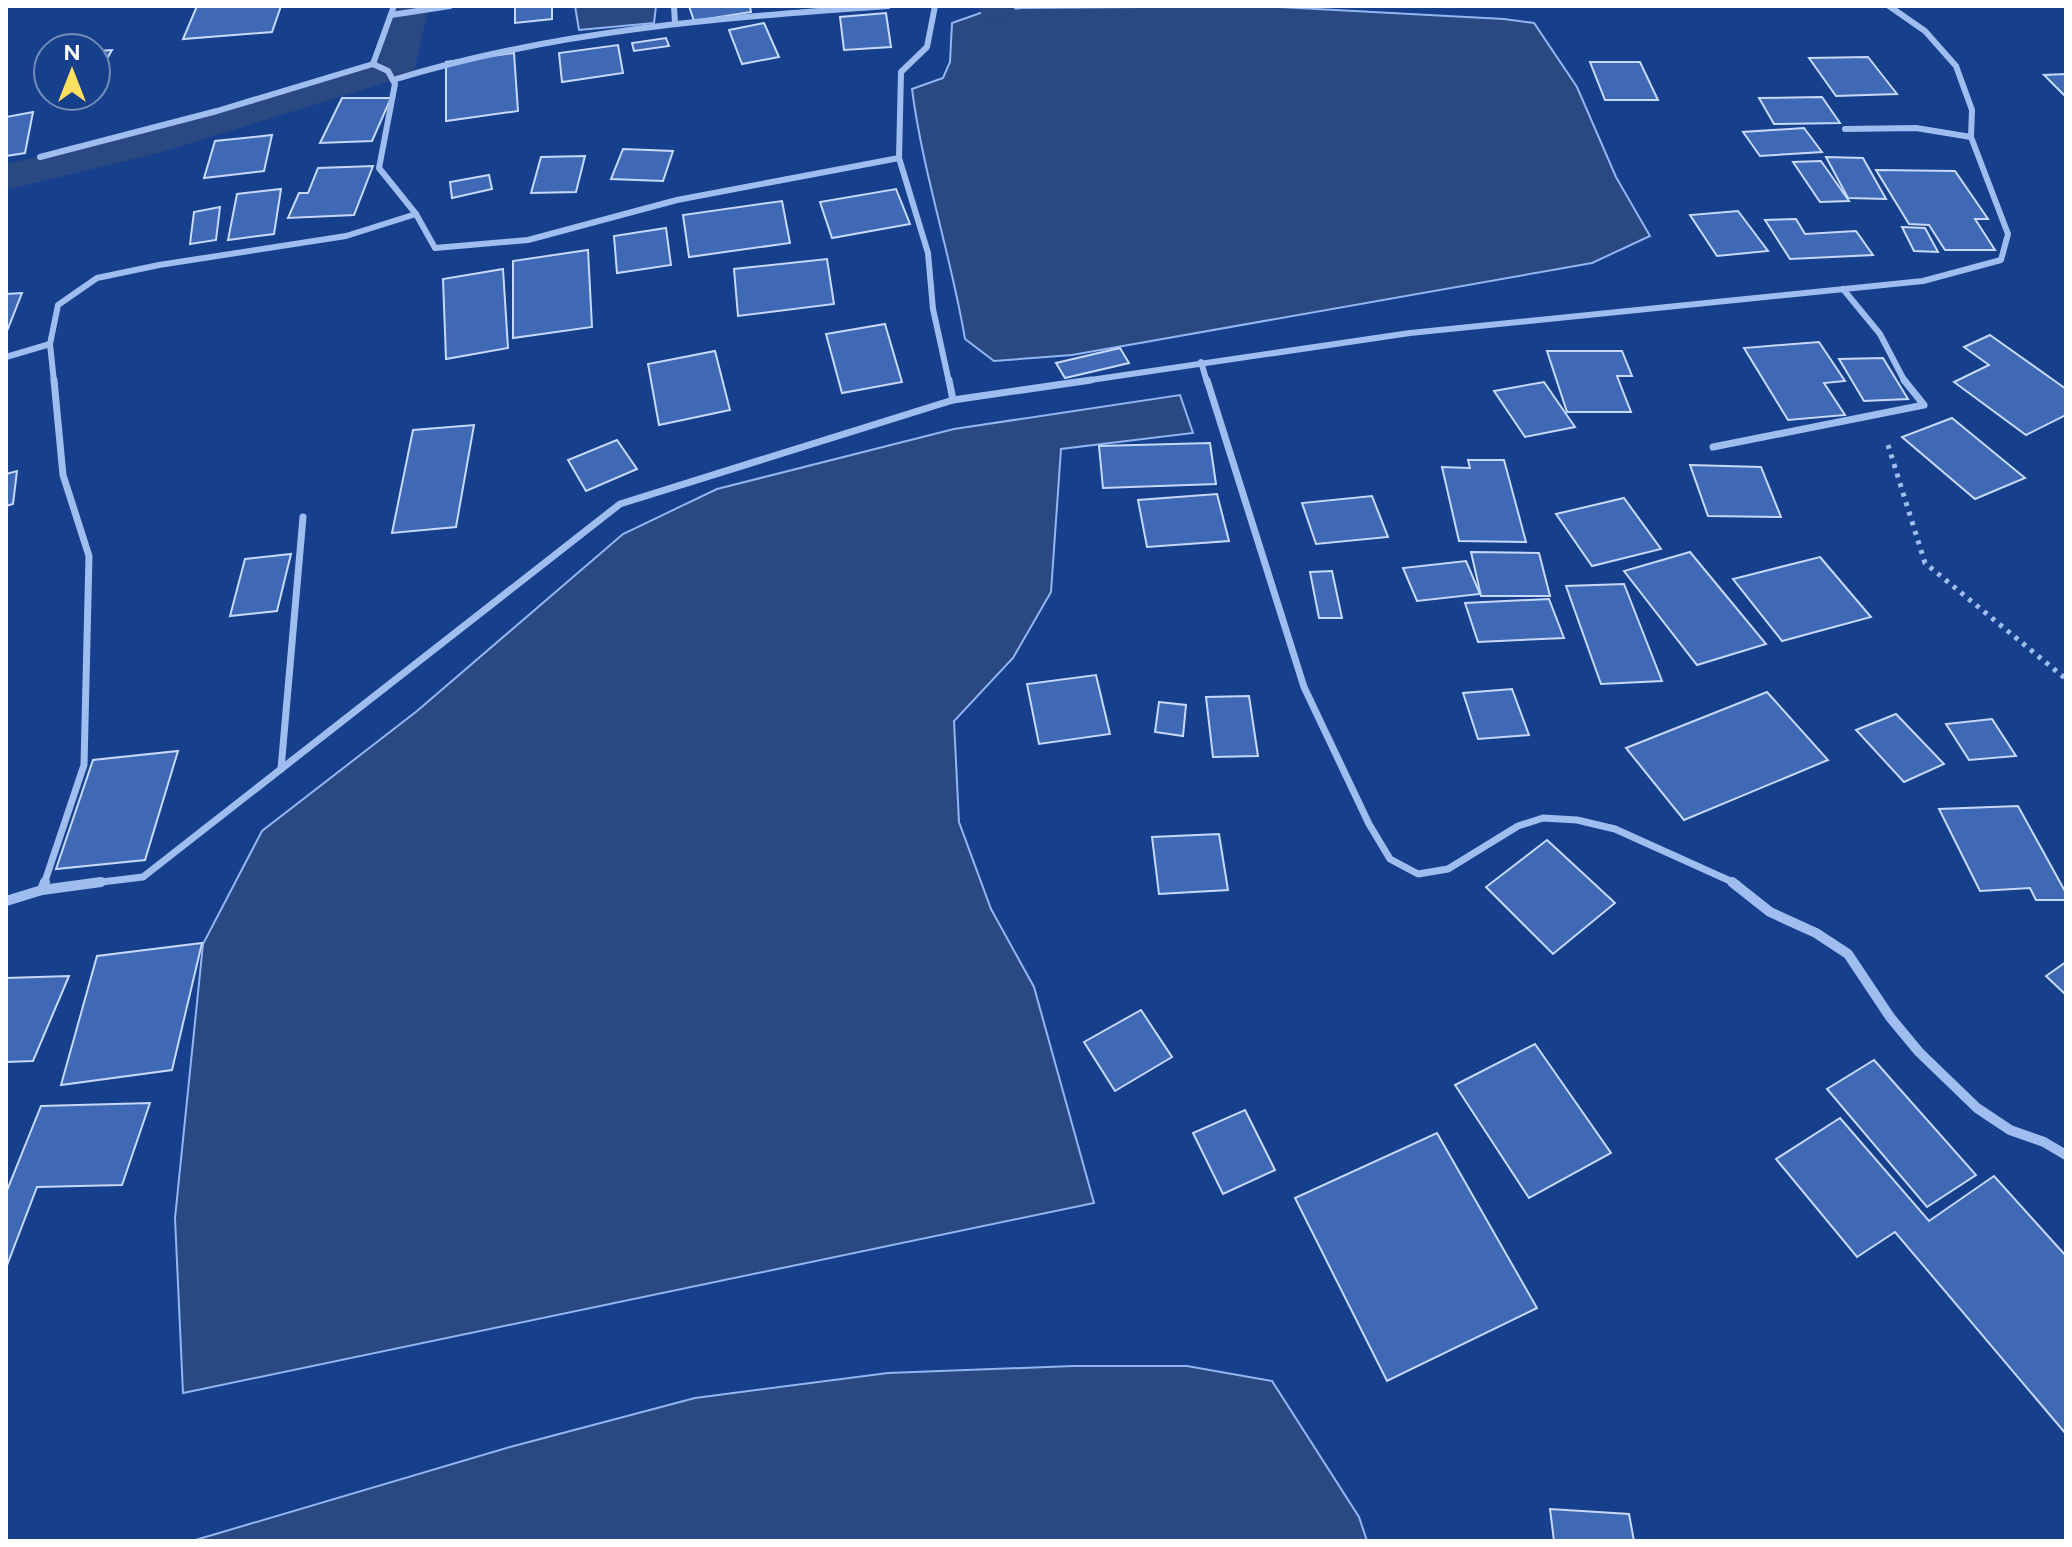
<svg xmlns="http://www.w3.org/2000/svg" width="2072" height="1547" font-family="Figtree,sans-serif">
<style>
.water{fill:#2a4982;stroke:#93b6f2;stroke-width:2}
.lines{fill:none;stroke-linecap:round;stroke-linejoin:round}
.canal{fill:#2a4982;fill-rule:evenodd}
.building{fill:#3f69b5;stroke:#c7d9fb;stroke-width:2}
.path{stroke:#a0bdef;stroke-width:5;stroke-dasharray:4 6;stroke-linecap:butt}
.street-far2{stroke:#a0bdef;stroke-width:6}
.street-far1{stroke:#a0bdef;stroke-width:7}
.street{stroke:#a0bdef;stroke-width:10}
</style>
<rect width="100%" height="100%" fill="#163f8c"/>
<g class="water">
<path d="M575,6H656L654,23L579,30Z"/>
<path d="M1263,6L1504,19L1534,23L1577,87L1616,177L1650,236L1592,263L1072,355L994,361L965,339C951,255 923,174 912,89L943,78L950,62L952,23L986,11L1023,8Z"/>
<path d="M1180,395L1193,433L1061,449L1051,592L1013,658L954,721L959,822L991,909L1034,987L1094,1203L183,1393L175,1218L203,944L262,831L417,711L623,534L717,489L954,429Z"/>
<path d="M1073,1366H1187L1272,1381L1359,1517L1367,1541H192L510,1447L695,1398L888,1373Z"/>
</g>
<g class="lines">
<g class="canal">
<path d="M393,6H429L415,67L410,75L162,152L6,190V164L136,134L379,60Z"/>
<path d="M977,6H1013L1015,10L1010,18L997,21L984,18Z"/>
</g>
</g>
<g class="building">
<path d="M197,6H281L272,32L183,39Z"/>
<path d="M515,6H552V19L515,23Z"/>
<path d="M689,6H750L751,12L694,21Z"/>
<path d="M886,13L891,47L844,50L840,17Z"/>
<path d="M764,23L779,57L742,64L729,30Z"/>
<path d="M666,38L669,46L634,51L632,43Z"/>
<path d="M618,45L623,73L562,82L559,53Z"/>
<path d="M112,50L96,77V51Z"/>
<path d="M514,53L518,111L446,121V62Z"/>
<path d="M1868,57L1897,94L1836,96L1809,58Z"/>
<path d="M1590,62H1640L1658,100H1605Z"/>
<path d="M2066,74V97L2044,75Z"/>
<path d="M1822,97L1840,123L1774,124L1759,98Z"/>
<path d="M342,98H391L372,141L320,143Z"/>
<path d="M33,112L25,153L6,156V117Z"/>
<path d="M1804,128L1822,152L1760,156L1743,132Z"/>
<path d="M272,135L264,171L204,178L215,141Z"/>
<path d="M623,149L673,151L663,181L611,179Z"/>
<path d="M585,156L576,192L531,193L541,157Z"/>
<path d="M1826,157L1863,158L1886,199L1848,198Z"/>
<path d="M1821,161L1849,201L1820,202L1793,162Z"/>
<path d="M373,166L354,215L288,218L299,193H308L318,168Z"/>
<path d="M1876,170L1955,171L1988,219H1975L1995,250H1945L1929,225L1909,224Z"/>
<path d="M489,175L492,189L452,198L450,182Z"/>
<path d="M281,189L274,234L228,240L237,194Z"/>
<path d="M896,189L910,224L832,238L820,202Z"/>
<path d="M782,201L790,243L689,257L683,215Z"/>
<path d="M220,207L216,240L190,244L194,212Z"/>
<path d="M1738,211L1768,251L1717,256L1690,215Z"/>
<path d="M1796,219L1805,234L1856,231L1873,255L1790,259L1765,220Z"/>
<path d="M1902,227L1925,228L1938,252L1914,251Z"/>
<path d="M666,228L671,265L617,273L614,236Z"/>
<path d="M588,250L592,327L513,338V261Z"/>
<path d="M827,259L834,304L738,316L734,269Z"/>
<path d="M503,269L508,348L446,359L443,279Z"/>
<path d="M22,293L7,331H6V294Z"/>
<path d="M885,324L902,382L842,393L826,334Z"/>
<path d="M1990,335L2066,389V415L2026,435L1954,382L1989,365L1964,347Z"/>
<path d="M1819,342L1845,381L1824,383L1845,415L1788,420L1744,348Z"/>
<path d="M1120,348L1129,363L1065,378L1056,363Z"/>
<path d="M715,351L730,410L659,425L648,364Z"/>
<path d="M1547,351H1622L1632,376H1617L1631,412H1567Z"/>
<path d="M1883,358L1908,399L1864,401L1839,359Z"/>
<path d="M1544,382L1575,427L1525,437L1494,391Z"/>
<path d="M1952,418L2025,478L1975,499L1902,437Z"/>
<path d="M474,425L456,527L392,533L413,430Z"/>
<path d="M617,440L637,469L586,491L568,460Z"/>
<path d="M1210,443L1216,484L1103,488L1099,446Z"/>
<path d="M1468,460H1504L1526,542L1459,541L1442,467L1470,468Z"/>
<path d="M1690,465L1761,467L1781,517L1708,516Z"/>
<path d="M17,471L13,504L6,506V474Z"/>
<path d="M1217,494L1229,541L1147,547L1138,500Z"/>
<path d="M1372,496L1388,537L1316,544L1302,503Z"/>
<path d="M1624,498L1661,549L1592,566L1556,514Z"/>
<path d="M1471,552L1539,553L1550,596H1481Z"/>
<path d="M1690,552L1766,644L1697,665L1624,571Z"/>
<path d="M291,554L277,611L230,616L245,559Z"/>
<path d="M1820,557L1871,617L1782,641L1733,579Z"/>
<path d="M1466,561L1480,594L1417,601L1403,568Z"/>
<path d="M1332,571L1342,618H1319L1310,572Z"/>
<path d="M1624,584L1662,681L1601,684L1566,586Z"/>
<path d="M1549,599L1564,638L1478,642L1465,603Z"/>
<path d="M1096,675L1110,734L1039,744L1027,684Z"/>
<path d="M1512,689L1529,735L1478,739L1463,693Z"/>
<path d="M1767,692L1828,760L1684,820L1626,748Z"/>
<path d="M1249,696L1258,756L1213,757L1206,697Z"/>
<path d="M1159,702L1186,705L1183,736L1155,732Z"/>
<path d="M1896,714L1944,764L1904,782L1856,730Z"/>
<path d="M1992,719L2016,756L1969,760L1946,724Z"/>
<path d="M178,751L145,860L56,869L93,760Z"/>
<path d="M2018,806L2066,893V900H2036L2030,888L1980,891L1939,809Z"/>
<path d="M1219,834L1228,890L1159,894L1152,837Z"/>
<path d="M1547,840L1615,903L1553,954L1486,887Z"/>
<path d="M202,943L172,1070L61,1085L97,956Z"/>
<path d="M2066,962V995L2046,976Z"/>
<path d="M69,976L33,1061L6,1062V978Z"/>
<path d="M1141,1010L1172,1057L1115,1091L1084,1042Z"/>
<path d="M1535,1044L1611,1153L1529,1198L1455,1085Z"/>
<path d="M1874,1060L1976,1175L1927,1207L1827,1089Z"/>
<path d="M150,1103L122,1185L37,1187L6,1268V1193L41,1106Z"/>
<path d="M1245,1110L1275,1170L1223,1194L1193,1133Z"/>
<path d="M1840,1118L1929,1221L1994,1176L2066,1256V1434L1895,1232L1857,1257L1776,1159Z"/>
<path d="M1437,1133L1537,1308L1387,1381L1295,1198Z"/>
<path d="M1550,1509L1629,1514L1634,1541H1554Z"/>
</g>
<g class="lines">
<path class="path" d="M1888,445L1925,563L2066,679"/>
<g class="street-far2">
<path d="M674,6L675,23"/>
<path d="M935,6L927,47L901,72L899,158L928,253L933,309L949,382"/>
<path d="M391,15L450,6"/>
<path d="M373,64L394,6"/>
<path d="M393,80C555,30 720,18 888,6"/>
<path d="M1845,129L1916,128L1971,137"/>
<path d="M40,157L217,111L373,64L388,71L395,84L379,168L416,214"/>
<path d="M1843,289L1880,334L1905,382"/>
<path d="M6,357L50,344"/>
<path d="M1201,362L1207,382"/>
<path d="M54,382L50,344L58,305L97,278L159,265L346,236L416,214L435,248L528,240L677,200L899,158"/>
<path d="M1077,382L1410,333L1923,281L2001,260L2008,234L1971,137L1972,110L1956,66L1925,31L1889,6"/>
</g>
<g class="street-far1">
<path d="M1207,380L1304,687L1369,824L1390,859L1418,874L1448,869L1518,826L1543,818L1577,820L1615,829L1737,884"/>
<path d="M953,400L1091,380"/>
<path d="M1713,447L1924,405L1904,380"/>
<path d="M281,769L303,517"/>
<path d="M44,884L84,765L89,556L63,475L54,380"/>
<path d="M85,884L143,877L620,504L953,400L949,380"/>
</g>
<g class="street">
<path d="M1732,882L1770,912L1816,933L1848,954L1890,1017L1919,1052L1977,1108L2010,1130L2044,1142L2066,1155"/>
<path d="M42,890L45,882"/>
<path d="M6,901L42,890L101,882"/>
</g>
</g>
<rect width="2072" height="1547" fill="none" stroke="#ffffff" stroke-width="16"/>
<g transform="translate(72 72)"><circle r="38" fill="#163f8c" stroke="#738cba" stroke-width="2"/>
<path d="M0-6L14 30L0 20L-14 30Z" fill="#ffe05e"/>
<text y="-12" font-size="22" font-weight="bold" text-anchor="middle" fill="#ffffff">N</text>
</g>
</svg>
